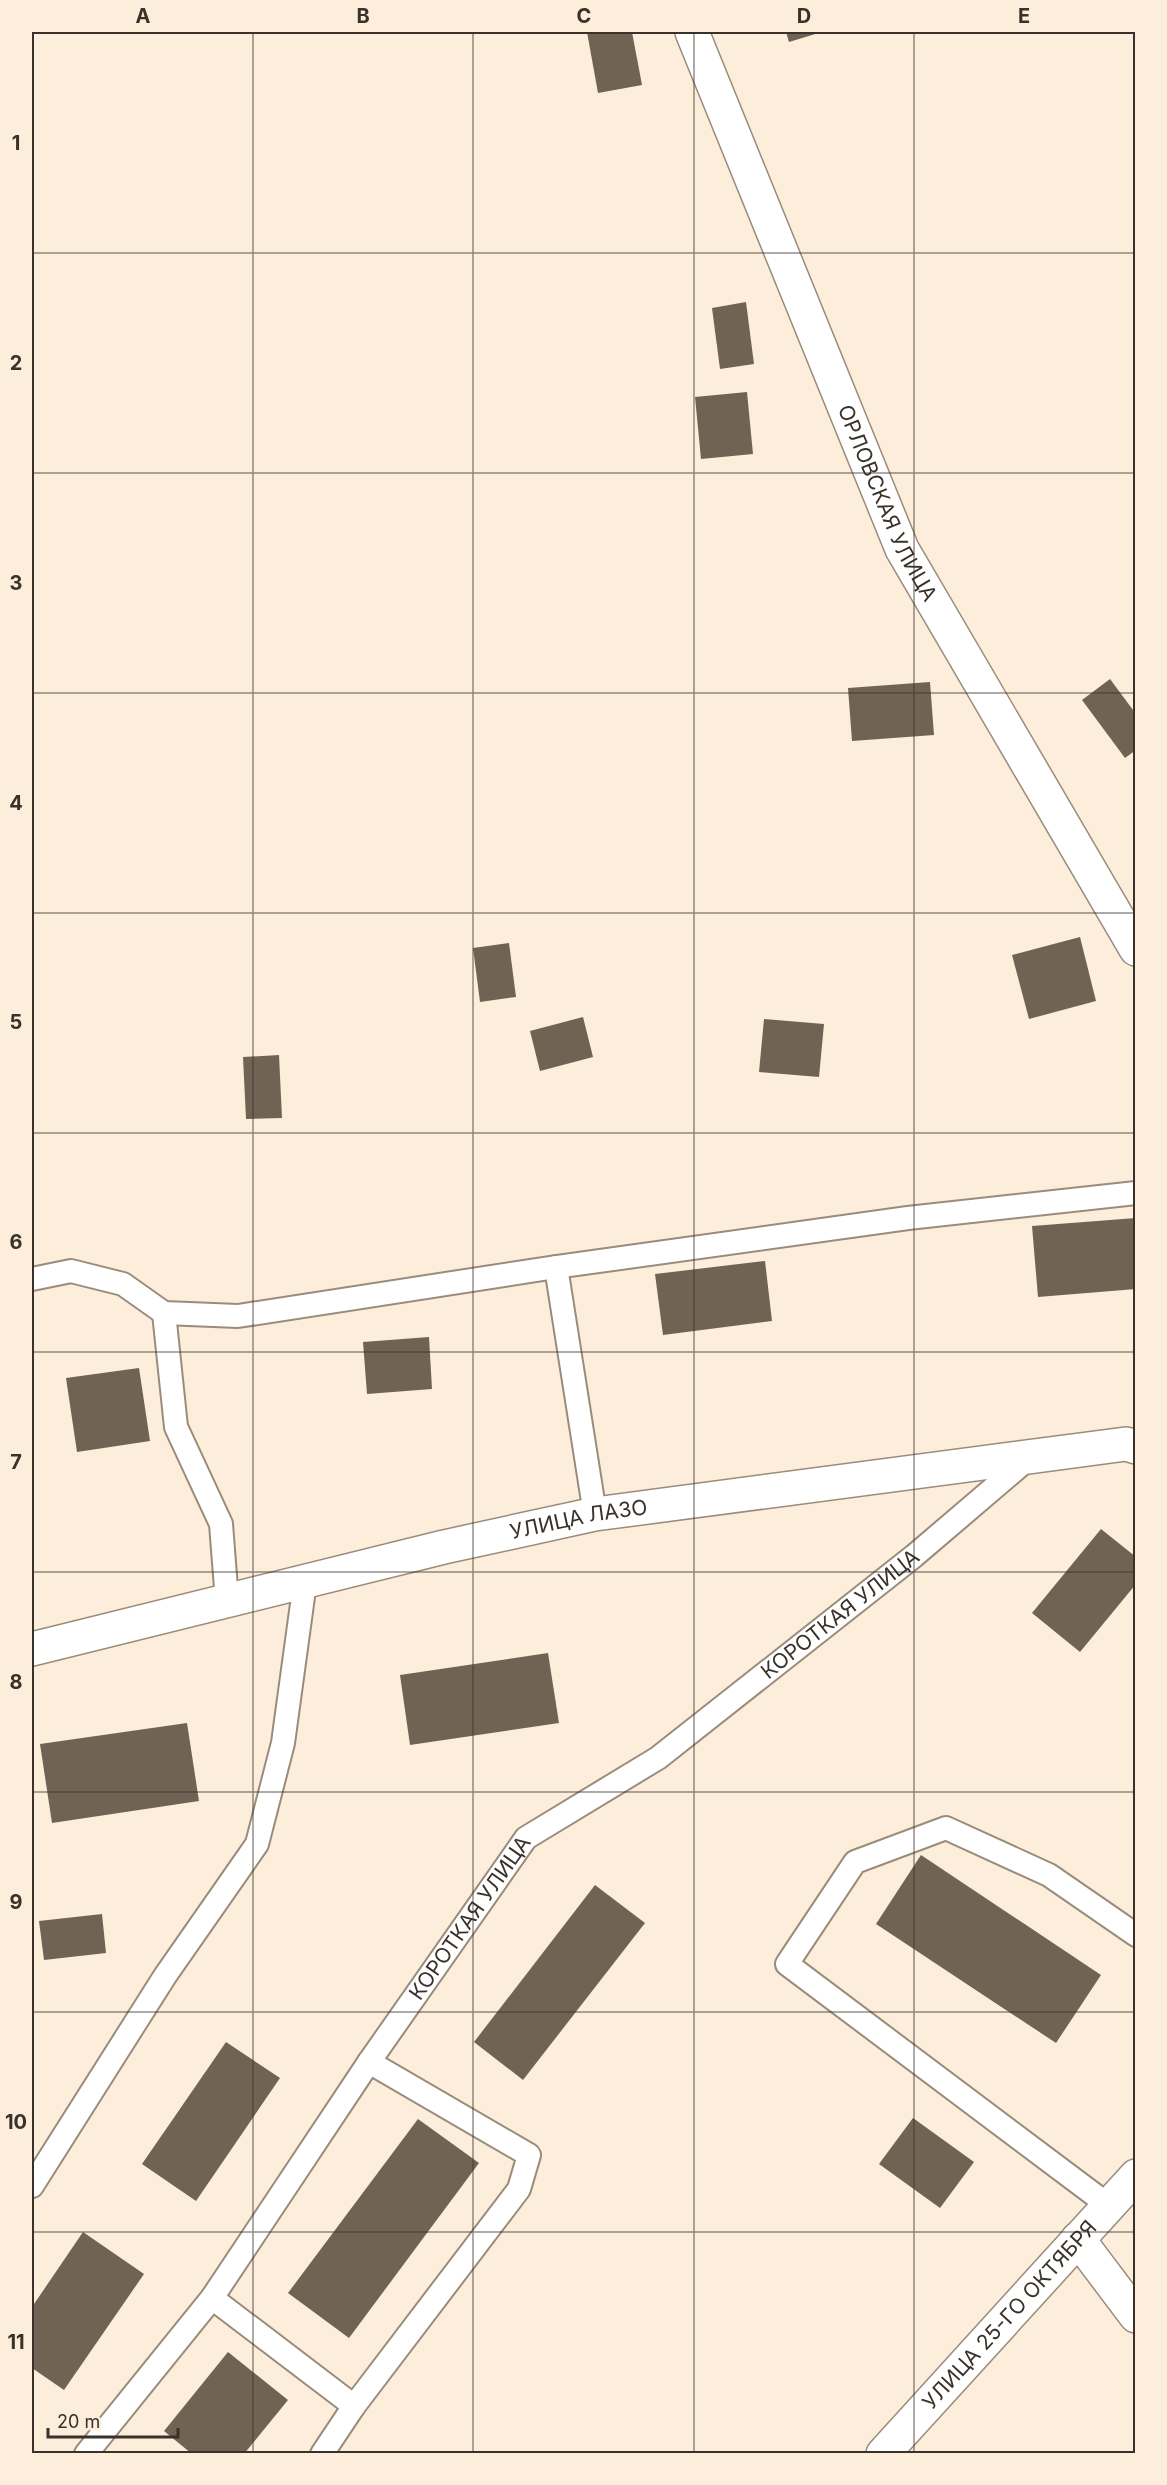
<svg xmlns="http://www.w3.org/2000/svg" width="1167" height="2485" font-family="Inter,sans-serif">
<style>
.building{fill:#706353}
.lines{fill:none;stroke-linecap:round;stroke-linejoin:round}
.service-casing{stroke:#9a8c7b;stroke-width:26}
.minor-casing{stroke:#9a8c7b;stroke-width:36}
.tertiary-casing{stroke:#9a8c7b;stroke-width:36}
.service{stroke:#fff;stroke-width:22}
.minor{stroke:#fff;stroke-width:33}
.tertiary{stroke:#fff;stroke-width:33}
.grid{fill:none;stroke:#38322b;stroke-width:1.5;stroke-opacity:0.55}
.labels{text-anchor:middle;stroke-width:6;stroke-linejoin:round;paint-order:stroke}
.street-label{font-size:21px;fill:#38322b;stroke:#fdeddb}
.neatline{fill:none;stroke:#38322b;stroke-width:2}
.grid-label{font-size:20px;text-anchor:middle;font-weight:bold;fill:#38322b}
</style>
<rect width="100%" height="100%" fill="#fdeddb"/>
<g class="building">
<path d="M587,32H632L642,85L598,93Z"/>
<path d="M786,32H822L789,42Z"/>
<path d="M746,302L754,364L720,369L712,308Z"/>
<path d="M747,392L753,454L701,459L695,397Z"/>
<path d="M1110,679L1136,714V750L1125,758L1082,700Z"/>
<path d="M930,682L934,735L852,741L848,688Z"/>
<path d="M1080,937L1096,1001L1029,1019L1012,955Z"/>
<path d="M509,943L516,997L480,1002L473,948Z"/>
<path d="M583,1017L593,1057L540,1071L530,1031Z"/>
<path d="M764,1019L824,1024L819,1077L759,1072Z"/>
<path d="M279,1055L282,1118L246,1119L243,1057Z"/>
<path d="M1136,1218V1289L1038,1297L1032,1226Z"/>
<path d="M765,1261L772,1321L663,1335L655,1274Z"/>
<path d="M429,1337L432,1389L367,1394L363,1342Z"/>
<path d="M139,1368L150,1441L77,1452L66,1378Z"/>
<path d="M1101,1529L1136,1557V1584L1080,1652L1032,1613Z"/>
<path d="M548,1653L559,1723L410,1745L400,1675Z"/>
<path d="M187,1723L199,1801L52,1823L40,1744Z"/>
<path d="M921,1855L1101,1975L1056,2043L876,1924Z"/>
<path d="M595,1885L645,1923L523,2080L474,2042Z"/>
<path d="M102,1914L106,1953L44,1960L39,1921Z"/>
<path d="M226,2042L280,2078L196,2201L142,2164Z"/>
<path d="M913,2118L974,2162L940,2208L879,2164Z"/>
<path d="M418,2119L479,2163L349,2338L288,2293Z"/>
<path d="M83,2232L144,2274L64,2390L32,2368V2307Z"/>
<path d="M228,2352L288,2400L244,2454H192L164,2431Z"/>
</g>
<g class="lines">
<g class="service-casing">
<g id="service">
<path d="M556,1267L595,1514"/>
<path d="M32,1279L71,1271L123,1284L164,1313L238,1316L556,1267L908,1218L1136,1193"/>
<path d="M164,1313L176,1427L221,1524L227,1601"/>
<path d="M32,2186L165,1976L257,1844L283,1743L305,1582"/>
<path d="M1108,2205L787,1964L855,1862L946,1828L1049,1875L1136,1935"/>
<path d="M212,2298L354,2406"/>
<path id="s1" d="M86,2454L212,2298L369,2062L526,1838L658,1758L914,1556L1030,1457"/>
<path d="M322,2454L354,2406L519,2189L529,2155L369,2062"/>
</g>
</g>
<g class="minor-casing">
<g id="minor">
<path id="s2" d="M692,32L902,549L1136,949"/>
<path d="M1078,2239L1136,2316"/>
<path id="s3" d="M883,2454L1136,2176"/>
</g>
</g>
<g class="tertiary-casing">
<g id="tertiary">
<path id="s4" d="M32,1649L444,1547L595,1514L1126,1444L1136,1447"/>
</g>
</g>
<use href="#service" class="service"/>
<use href="#minor" class="minor"/>
<use href="#tertiary" class="tertiary"/>
</g>
<path class="grid" d="M253,32V2454M473,32V2454M694,32V2454M914,32V2454M32,253H1136M32,473H1136M32,693H1136M32,913H1136M32,1133H1136M32,1352H1136M32,1572H1136M32,1792H1136M32,2012H1136M32,2232H1136"/>
<g class="labels">
<g class="street-label">
<text dy="7" stroke="none"><textPath href="#s2" startOffset="510">ОРЛОВСКАЯ УЛИЦА</textPath></text>
<text dy="7" stroke="none"><textPath href="#s4" startOffset="562">УЛИЦА ЛАЗО</textPath></text>
<text dy="7" stroke="none"><textPath href="#s1" startOffset="1144">КОРОТКАЯ УЛИЦА</textPath></text>
<text dy="7" stroke="none"><textPath href="#s1" startOffset="660">КОРОТКАЯ УЛИЦА</textPath></text>
<text dy="7" stroke="none"><textPath href="#s3" startOffset="188">УЛИЦА 25-ГО ОКТЯБРЯ</textPath></text>
</g>
</g>
<rect width="1167" height="2485" fill="none" stroke="#fdeddb" stroke-width="66"/>
<path d="M48 2428v9h130v-9" fill="none" stroke="#38322b" stroke-width="3"/>
<text x="57" y="2428" font-size="18" fill="#38322b" stroke="#fdeddb" stroke-width="4.5" paint-order="stroke">20 m</text>
<rect x="33" y="33" width="1101" height="2419" class="neatline"/>
<g class="grid-label">
<text x="143" y="23">A</text>
<text x="363" y="23">B</text>
<text x="584" y="23">C</text>
<text x="804" y="23">D</text>
<text x="1024" y="23">E</text>
<text x="16" y="150">1</text>
<text x="16" y="370">2</text>
<text x="16" y="590">3</text>
<text x="16" y="810">4</text>
<text x="16" y="1029">5</text>
<text x="16" y="1249">6</text>
<text x="16" y="1469">7</text>
<text x="16" y="1689">8</text>
<text x="16" y="1909">9</text>
<text x="16" y="2129">10</text>
<text x="16" y="2349">11</text>
</g>
</svg>
